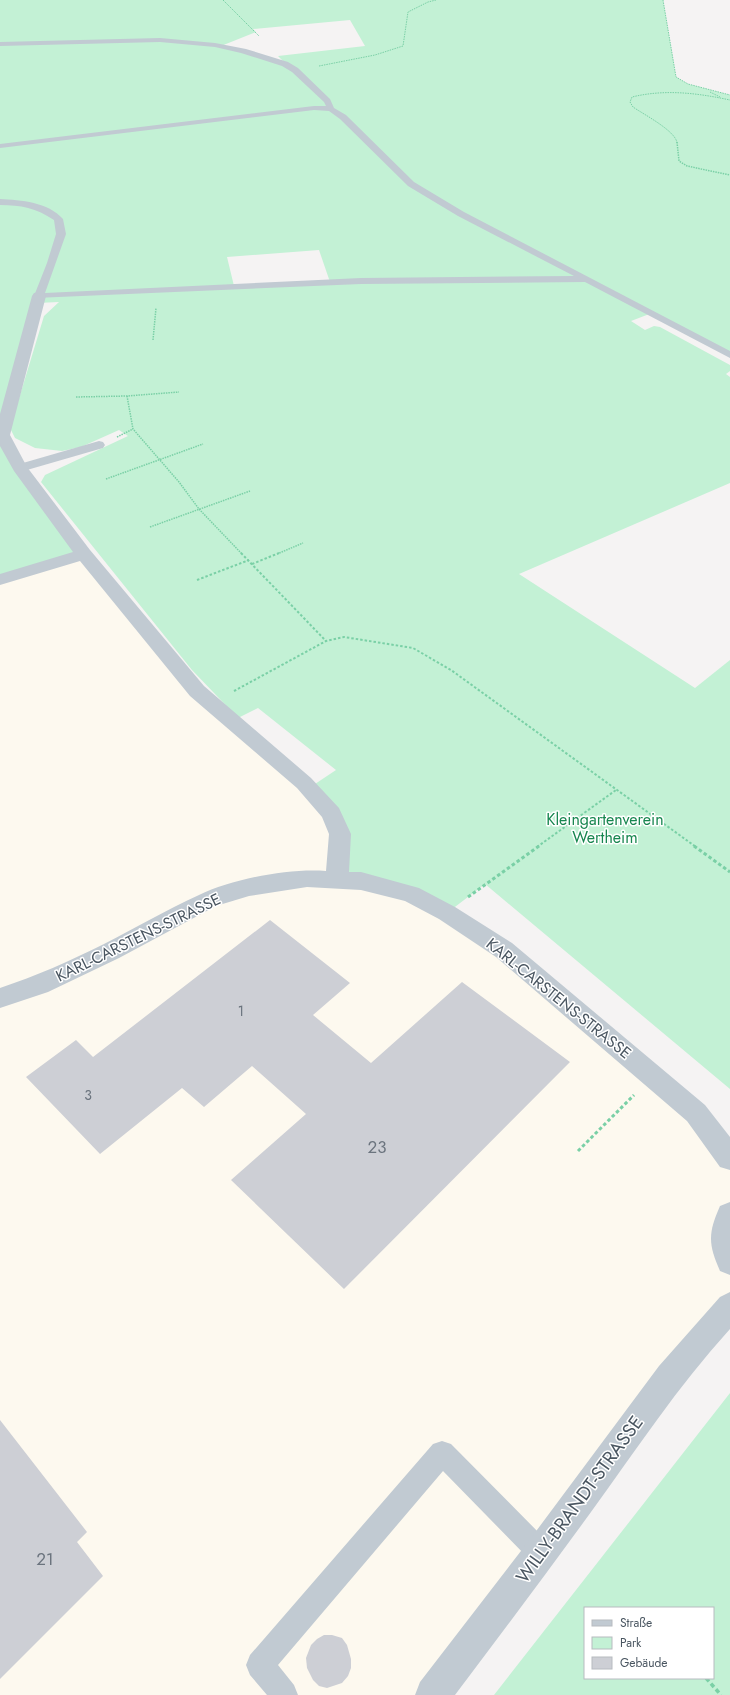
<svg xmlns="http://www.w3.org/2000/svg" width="730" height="1695" font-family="Jost,sans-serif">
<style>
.commercial{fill:#fdf9ef}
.green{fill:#c3f1d5;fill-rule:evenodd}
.building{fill:#cdcfd5}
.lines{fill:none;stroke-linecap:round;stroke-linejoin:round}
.path-far4{stroke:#7ad0a6;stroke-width:1;stroke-dasharray:1.5 1;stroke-linecap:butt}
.path-far3{stroke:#7ad0a6;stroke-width:1.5;stroke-dasharray:1.5 1;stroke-linecap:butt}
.path-far2{stroke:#7ad0a6;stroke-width:2;stroke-dasharray:2.5 2;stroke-linecap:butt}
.path-far1{stroke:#7ad0a6;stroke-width:3;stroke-dasharray:3.5 2.5;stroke-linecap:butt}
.path{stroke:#7ad0a6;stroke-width:3.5;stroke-dasharray:4.5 3;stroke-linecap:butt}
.lane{fill:#c1cad2;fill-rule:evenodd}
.street{fill:#c1cad2;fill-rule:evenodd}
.labels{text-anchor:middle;stroke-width:3;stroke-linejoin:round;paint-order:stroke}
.number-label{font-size:14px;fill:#6b747e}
.park-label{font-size:16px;fill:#17864f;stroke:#fff}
.street-label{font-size:16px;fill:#4a5661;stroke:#fff}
.near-number-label{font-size:17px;fill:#6b747e}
.near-street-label{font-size:19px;fill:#4a5661;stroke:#fff}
</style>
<rect width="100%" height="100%" fill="#f5f3f3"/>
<path class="commercial" d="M84,554L197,691L447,913L730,1158V1307L433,1695H0V580Z"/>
<g class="green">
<path d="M0,0H663L676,77L688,84L730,95V355L652,313L631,321L645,330L654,326L660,327L730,365V371L726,374L730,377V483L519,574L695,688L730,660V1089L485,884L447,913L337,880L340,834L309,788L336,770L258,708L238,718L192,670L41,482L45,475L128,436L119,430L81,447L62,451L35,448L15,438L10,428L44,316L59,302L37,303L2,435L81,550L0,578ZM350,20L365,46L278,56L285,63L221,46L256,32L253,29ZM319,250L330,282L234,286L227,257Z"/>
<path d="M730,1393V1695H494ZM585,1608H713V1678H585Z"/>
</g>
<g class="building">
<path d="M270,920L350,983L313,1015L371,1063L462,982L570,1062L344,1289L231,1180L306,1114L252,1066L204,1107L182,1088L100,1154L26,1077L76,1040L93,1057Z"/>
<path d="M0,1420L87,1532L77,1542L103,1576L0,1679Z"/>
<path d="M324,1635H332L342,1638L347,1645L351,1659V1668L348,1676L342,1683L327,1688L319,1686L313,1680L307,1668L306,1658L311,1645L317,1639Z"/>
</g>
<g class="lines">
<g class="path-far4">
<path d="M223,0L259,36"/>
<path d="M663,0L676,77L688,84L730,95"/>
<path d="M319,66L375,55L403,46L408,12L428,2L436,0"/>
<path d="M710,92L720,97"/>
<path d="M677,143C676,131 643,114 633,107L630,102L632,97C665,89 697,93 730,100"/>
</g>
<g class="path-far3">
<path d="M677,142L679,161L687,166L730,175"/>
<path d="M153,340L156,308"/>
<path d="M127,396L133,429L179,482L199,509L242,554"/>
<path d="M76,397L127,396L179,392"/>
<path d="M117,437L133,429"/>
<path d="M106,479L203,444"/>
<path d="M150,527L250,491"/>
<path d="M277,554L303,543"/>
</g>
<g class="path-far2">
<path d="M241,553L326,641"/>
<path d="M252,564L279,553"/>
<path d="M197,580L249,560"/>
<path d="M234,691L326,641L344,637L413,648L451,670L696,847"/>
<path d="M537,847L616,790"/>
</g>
<g class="path-far1">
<path d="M694,846L730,872"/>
<path d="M468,897L539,846"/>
<path d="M578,1151L634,1095"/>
</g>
<path class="path" d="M706,1678L721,1695"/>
<g class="lane">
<path d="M160,38L215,43L246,49L288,62L298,68L330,99L334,108L346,115L414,182L464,212L730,351V358L585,282L361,284L35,298L34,296L47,263L56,234L54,220C36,208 21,205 0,205V199C21,200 48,202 63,219L66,234L45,293L361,278L574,276L458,216L408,186L340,119L329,111L314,110L0,148V144L314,106H326L324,102L292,72L282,66L241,53L215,47L160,42L0,46V42Z"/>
<path d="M99,441L103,442L105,445L103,448L20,472L16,471L14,468L16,465Z"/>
<path d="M442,1441L451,1444L550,1544L554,1553L550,1562L541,1566L532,1562L443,1471L278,1665L294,1685L298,1695H267L250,1675L246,1665L250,1655L433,1444Z"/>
</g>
<g class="street">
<path d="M39,292L44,293L46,296L10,435L27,467L90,550L204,686L311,778L339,808L351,834L349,872H361L419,888L455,907L512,943L705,1105L730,1137V1170L720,1167L687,1121L496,957L439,919L405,901L361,890L307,887L249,896L216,906L119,958L48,992L0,1008V988C36,976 70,961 104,944C135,928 166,910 199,895C232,879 289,868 326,871L329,834L322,817L297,788L190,696L80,561L0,585V574L73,552L14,471L0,446V414L32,296L34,293Z"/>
<path d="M730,1202V1275L720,1271C708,1244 708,1233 720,1206Z"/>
<path d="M730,1292V1329C678,1386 636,1450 591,1512C546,1574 501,1634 455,1695H415L420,1682L531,1538L659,1366L720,1297Z"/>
</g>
</g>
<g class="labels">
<g class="number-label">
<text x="241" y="1016">1</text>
<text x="88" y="1100">3</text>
</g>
<g class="park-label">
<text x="605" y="825">Kleingartenverein<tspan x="605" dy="18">Wertheim</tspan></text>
</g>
<g class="street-label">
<text transform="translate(138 937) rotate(-26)" y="6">KARL-CARSTENS-STRASSE</text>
<text transform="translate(559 998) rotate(39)" y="6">KARL-CARSTENS-STRASSE</text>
</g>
<g class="near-number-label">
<text x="377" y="1153">23</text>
<text x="45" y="1565">21</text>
</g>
<g class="near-street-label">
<text transform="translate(579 1499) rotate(-54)" y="7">WILLY-BRANDT-STRASSE</text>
</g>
</g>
<rect x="584" y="1607" width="130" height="72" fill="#ffffff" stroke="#b7bbc0"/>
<rect x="592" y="1620" width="20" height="6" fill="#c1cad2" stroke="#b7bbc0"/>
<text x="620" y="1627" font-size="12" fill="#4a5661">Straße</text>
<rect x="592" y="1637" width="20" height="12" fill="#c3f1d5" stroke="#b7bbc0"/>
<text x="620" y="1647" font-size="12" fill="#4a5661">Park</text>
<rect x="592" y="1657" width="20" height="12" fill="#cdcfd5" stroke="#b7bbc0"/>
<text x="620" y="1667" font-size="12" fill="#4a5661">Gebäude</text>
</svg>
